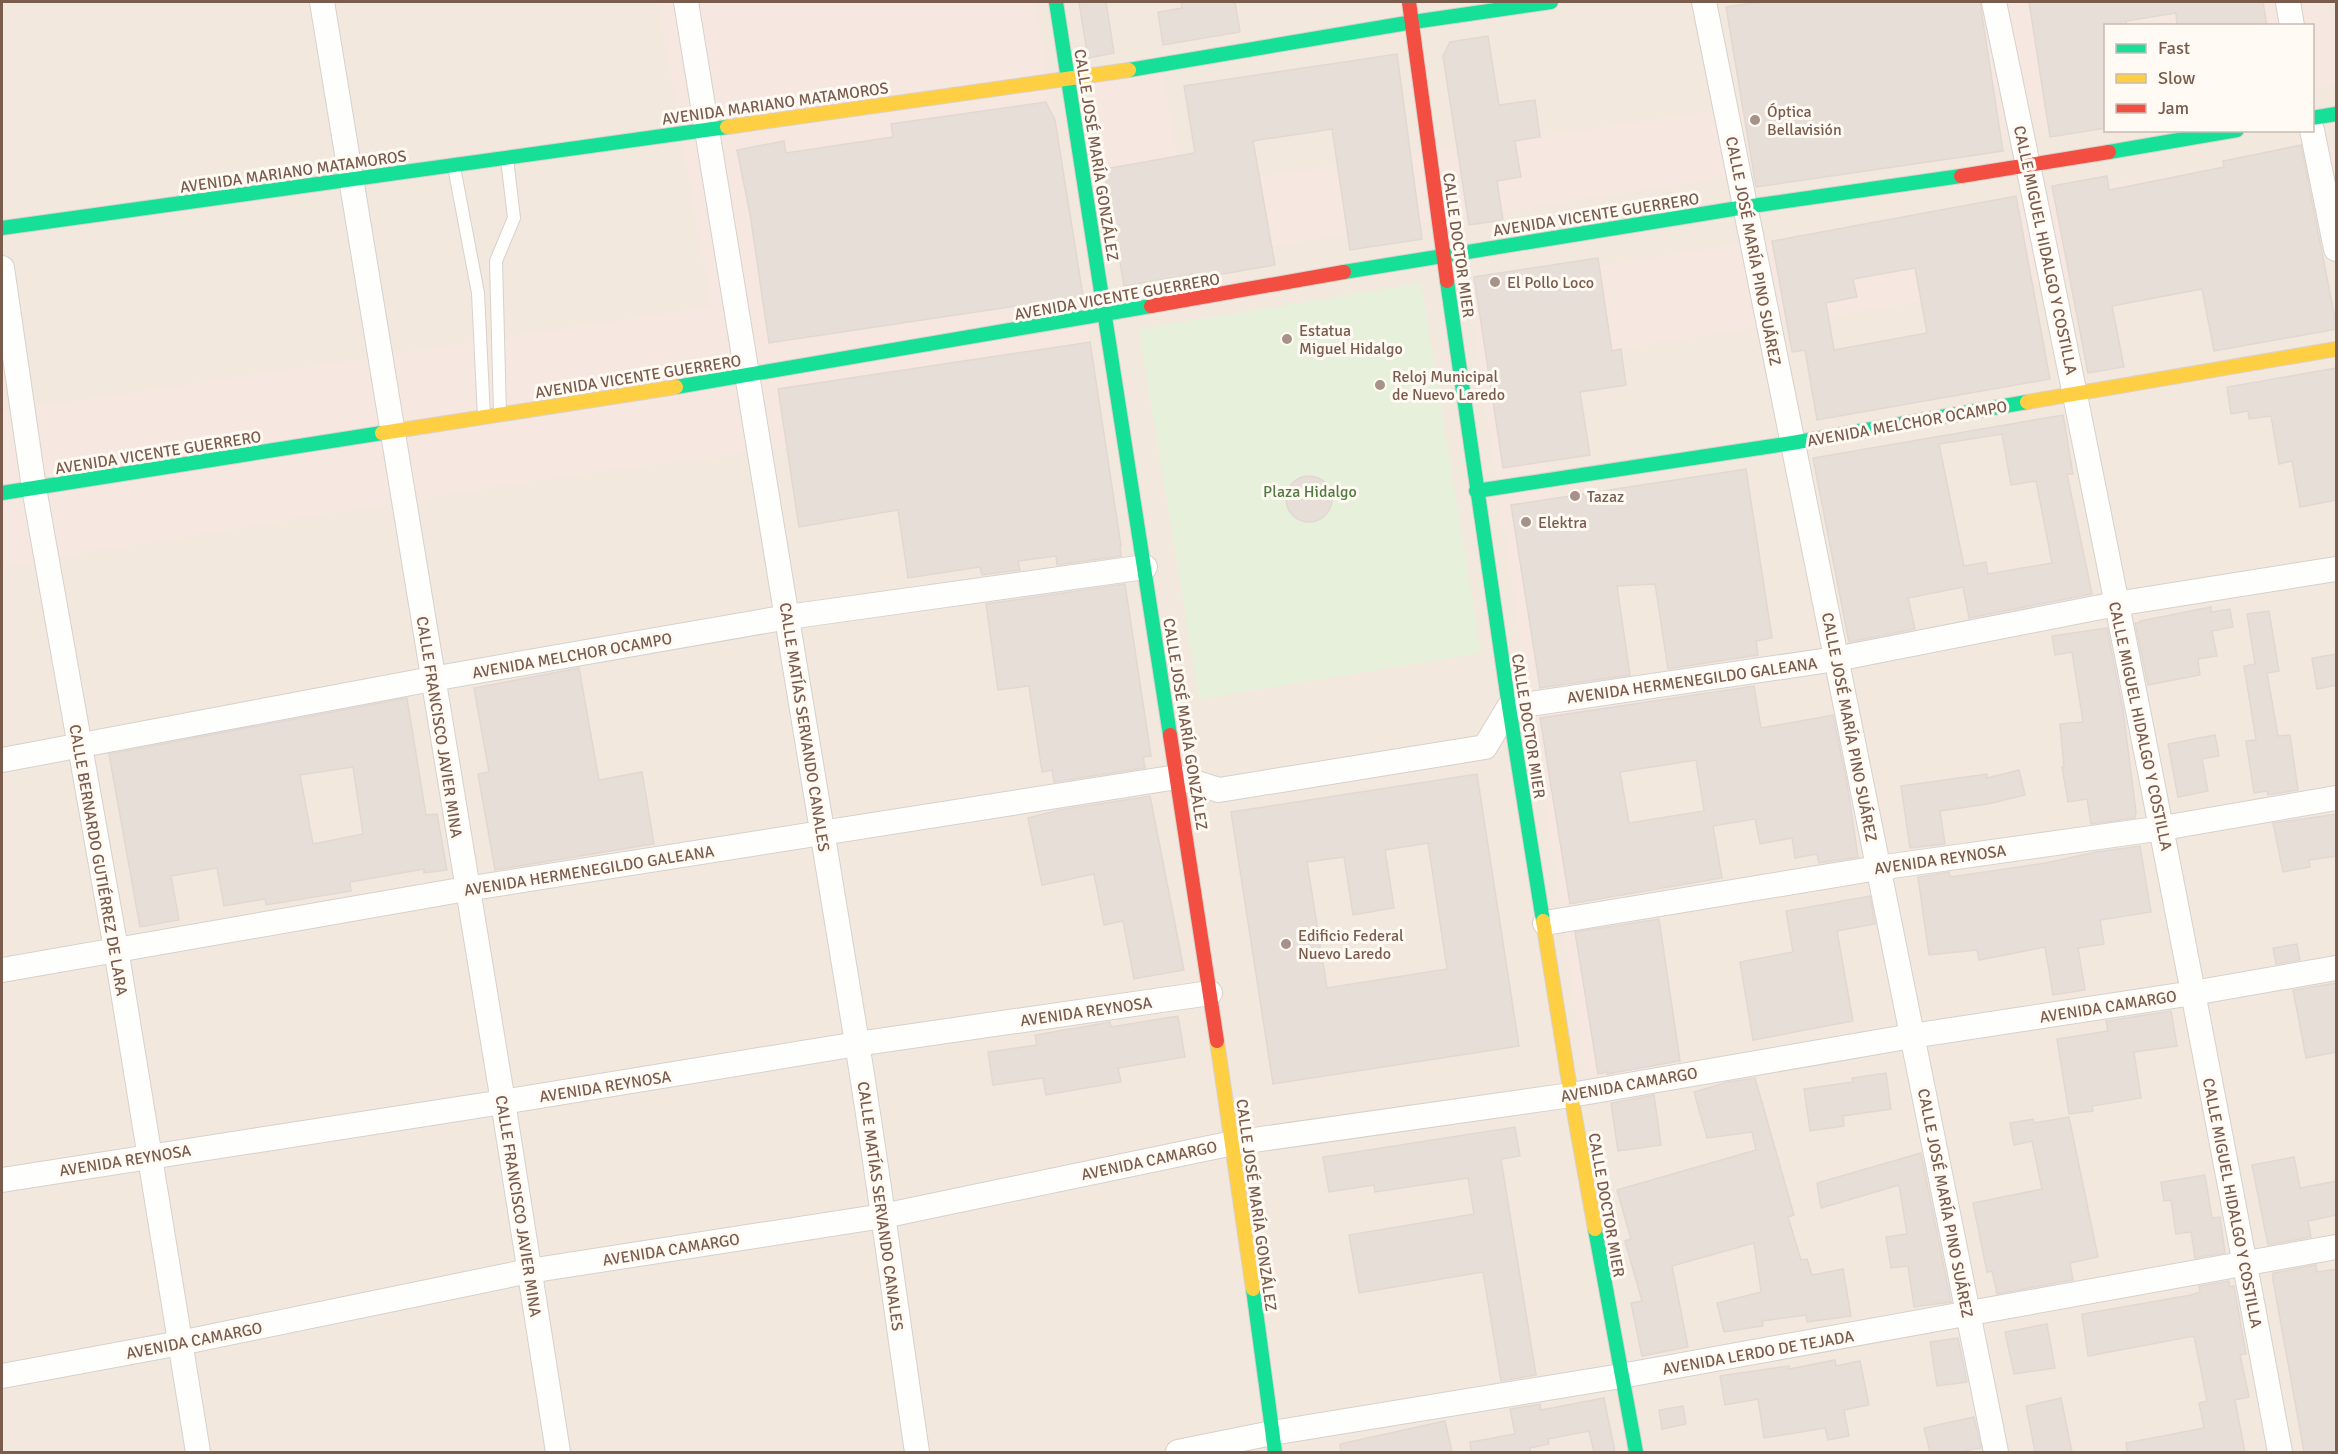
<svg xmlns="http://www.w3.org/2000/svg" width="2338" height="1454" font-family="Signika,sans-serif">
<style>
.residential{fill:#f2e8de;fill-rule:evenodd}
.commercial{fill:#f6e8e1}
.green{fill:#e7f0db}
.building{fill:#e6ded7;stroke:#e2d8d2;stroke-width:1.5;fill-rule:evenodd}
.lines{fill:none;stroke-linecap:round;stroke-linejoin:round}
.lane-casing{stroke:#d7d1cb;stroke-width:14}
.street-casing{stroke:#d7d1cb;stroke-width:26}
.fast-casing{stroke:#d9d2cb;stroke-width:16}
.slow-casing{stroke:#d9d2cb;stroke-width:16}
.jam-casing{stroke:#d9d2cb;stroke-width:16}
.lane{stroke:#fefefd;stroke-width:12}
.street{stroke:#fefefd;stroke-width:24}
.fast{stroke:#16e098;stroke-width:14}
.slow{stroke:#ffcf43;stroke-width:14}
.jam{stroke:#f24e42;stroke-width:14}
.poi-dot{fill:#a69286;stroke:#fffaf3;stroke-width:2}
.labels{text-anchor:middle;stroke-width:6;stroke-linejoin:round;paint-order:stroke}
.street-label{font-size:16px;fill:#7a5c4d;stroke:#fffaf3}
.poi-label{font-size:16px;fill:#7a5c4d;stroke:#fffaf3;text-anchor:start}
.park-label{font-size:16px;fill:#537a41;stroke:#fffaf3}
</style>
<rect width="100%" height="100%" fill="#f9f5f0"/>
<path class="residential" d="M2,2H2336V1452H2ZM2106,26H2312V130H2106Z"/>
<g class="commercial">
<path d="M658,2H1035L1085,304L1096,409L576,474L2,566V412L711,307Z"/>
<path d="M1965,2H2326L2330,18L2336,17V85L2313,89L2312,26H2106L2105,120L1120,269L1093,80L1162,73L1182,188L1973,74Z"/>
<path d="M2336,149V236L1623,348L1528,361L1648,1072L1587,1086L1468,287Z"/>
</g>
<path class="green" d="M1421,283L1481,653L1199,699L1139,329Z"/>
<g class="building">
<path d="M1079,2H1106L1114,53L1088,58Z"/>
<path d="M1181,2H1235L1240,32L1163,45L1158,12L1182,8Z"/>
<path d="M1761,2H1980L2003,151L1756,187L1726,7Z"/>
<path d="M2029,2H2263L2267,26H2177L2176,13L2126,21L2127,26H2106V128L2050,137Z"/>
<path d="M1488,36L1499,105L1535,100L1540,137L1515,141L1521,177L1497,181L1503,220L1469,225L1443,56L1450,42Z"/>
<path d="M1397,54L1422,239L1350,250L1332,129L1253,141L1275,265L1194,279L1193,274L1124,286L1104,169L1195,153L1184,86Z"/>
<path d="M1046,102L1055,120L1083,296L769,343L750,214L737,150L784,141L786,153L893,137L891,124Z"/>
<path d="M2301,145L2337,329L2214,351L2202,289L2112,306L2124,367L2088,373L2052,186L2107,176L2109,190L2224,167L2223,161Z"/>
<path d="M2016,196L2050,379L1817,420L1805,350L1792,352L1772,241ZM1915,268L1927,333L1834,350L1826,303L1857,297L1853,279Z"/>
<path d="M1598,258L1612,351L1621,349L1626,385L1580,392L1590,455L1503,468L1474,277Z"/>
<path d="M1090,342L1121,546H1120L1121,556L1057,565L1056,556L1018,561L1020,570L982,575L980,567L908,578L898,510L799,527L778,389Z"/>
<path d="M2337,368V500L2300,507L2292,461L2279,464L2271,416L2249,419L2248,411L2231,414L2227,387Z"/>
<path d="M2063,415L2073,474H2067L2092,594L1969,618L1963,587L1908,598L1915,629L1849,642L1813,458ZM2002,434L2011,485L2036,481L2052,563L1988,574L1986,562L1964,566L1939,444Z"/>
<path d="M1746,469L1772,638L1756,641L1758,655L1668,669L1655,584L1617,586L1630,675L1540,688L1511,505Z"/>
<circle cx="1309" cy="499" r="23"/>
<path d="M1125,584L1151,756L1143,757L1145,768L1054,782L1052,770L1042,772L1029,686L998,690L986,604Z"/>
<path d="M2211,607V612L2230,609L2233,627L2212,631L2217,656L2198,659L2200,675L2148,685L2135,623H2140V621Z"/>
<path d="M2269,611L2279,671L2267,673L2278,736L2290,735L2298,790L2268,795L2267,791L2254,793L2246,741L2256,740L2244,666L2255,664L2247,614Z"/>
<path d="M2107,628L2123,710L2136,812L2135,818L2091,824L2087,799L2068,802L2062,767H2064L2060,724L2083,722L2072,652L2055,655L2052,636Z"/>
<path d="M2337,654V685L2317,689L2312,658Z"/>
<path d="M579,668L599,780L642,772L654,844L495,870L478,774L489,772L474,688Z"/>
<path d="M1754,686L1761,728L1833,715L1847,783L1858,857L1819,863L1817,854L1795,858L1792,838L1760,844L1755,819L1713,826L1722,878L1570,904L1540,718ZM1696,760L1704,811L1629,823L1620,772Z"/>
<path d="M407,698L426,815L437,814L447,870L424,873V869L350,882L351,891L266,905L265,899L224,906L217,868L171,876L179,920L140,927L109,754ZM353,767L363,834L313,844L300,775Z"/>
<path d="M2215,735L2219,756L2202,759L2208,791L2178,797L2168,744Z"/>
<path d="M2019,770L2025,795L1988,804L1940,811L1945,844L1910,848L1901,786L1987,774V778Z"/>
<path d="M1477,774L1519,1046L1273,1084L1231,812ZM1428,843L1447,969L1327,988L1307,862L1344,857L1353,915L1394,908L1385,850Z"/>
<path d="M1150,796L1184,970L1134,979L1123,921L1104,925L1094,874L1042,885L1028,818L1059,810Z"/>
<path d="M2337,814V856L2309,860L2310,867L2283,872L2273,823Z"/>
<path d="M2140,846L2151,912L2100,920L2104,944L2078,948L2085,990L2053,995L2045,947L1979,960L1977,950L1929,955L1918,877L1949,872L1950,877L2046,863L2096,852Z"/>
<path d="M1870,896L1875,924L1837,931L1853,1021L1753,1040L1740,962L1793,952L1786,911Z"/>
<path d="M1659,919L1680,1061L1607,1074V1072L1598,1074L1575,932Z"/>
<path d="M2297,944L2300,960L2276,964L2273,948Z"/>
<path d="M2337,983V1052L2306,1058L2293,990Z"/>
<path d="M2171,1011L2177,1046L2134,1052L2141,1098L2092,1106L2093,1111L2069,1114L2057,1039L2108,1031L2106,1021Z"/>
<path d="M1178,1016L1185,1057L1118,1068L1121,1082L1046,1095L1043,1078L993,1085L988,1052L1037,1045L1035,1035L1110,1022L1111,1027Z"/>
<path d="M1886,1073L1891,1109L1843,1116L1844,1126L1810,1131L1804,1089L1853,1082L1852,1078Z"/>
<path d="M1755,1078L1794,1215L1788,1217L1801,1260L1807,1259L1812,1275L1843,1269L1851,1316L1807,1322L1806,1315L1762,1321L1763,1326L1724,1332L1717,1303L1761,1292L1754,1243L1672,1266L1688,1347L1642,1356L1631,1303L1642,1301L1625,1241L1631,1239L1617,1190L1756,1150L1752,1132L1707,1138L1694,1092L1728,1082Z"/>
<path d="M1654,1095L1661,1145L1618,1151L1611,1103Z"/>
<path d="M2069,1117L2098,1257L2070,1263L2073,1280L1997,1294L1992,1271L1987,1272L1973,1203L2042,1189L2032,1141L2014,1145L2010,1123L2033,1119L2034,1123Z"/>
<path d="M1515,1127L1520,1156L1501,1159L1536,1375L1501,1381L1483,1272L1359,1293L1349,1235L1474,1214L1468,1178L1375,1192L1374,1185L1329,1192L1323,1157Z"/>
<path d="M1921,1153L1951,1302L1914,1307L1908,1266L1891,1268L1886,1237L1907,1234L1899,1185L1821,1208L1817,1183Z"/>
<path d="M2294,1157L2300,1188L2337,1181V1215L2308,1221L2311,1237L2268,1245L2252,1165Z"/>
<path d="M2205,1175L2212,1218L2220,1217L2225,1253L2195,1258L2191,1232L2176,1234L2171,1200L2164,1201L2161,1182Z"/>
<path d="M2316,1265L2317,1272L2337,1269V1452H2304L2273,1280V1273Z"/>
<path d="M2229,1281L2230,1287L2234,1286L2246,1354L2240,1355L2249,1397L2235,1400L2245,1452H2127L2126,1443L2204,1428L2199,1403L2207,1401L2194,1336L2088,1356L2082,1314L2191,1295L2200,1292L2199,1286Z"/>
<path d="M2047,1324L2055,1368L2014,1374L2005,1332Z"/>
<path d="M1958,1338L1967,1382L1937,1386L1930,1342Z"/>
<path d="M1835,1360L1836,1366L1860,1361L1869,1405L1844,1410L1849,1436L1828,1440L1825,1428L1764,1438L1758,1399L1725,1405L1720,1376L1789,1366V1369Z"/>
<path d="M1604,1398L1615,1452H1594L1589,1431L1548,1439L1549,1444L1530,1448V1452H1471L1470,1442L1515,1434L1510,1409L1540,1404L1541,1410Z"/>
<path d="M2061,1398L2072,1452H2035L2026,1406Z"/>
<path d="M1683,1406L1686,1424L1662,1429L1659,1410Z"/>
<path d="M1974,1417L1981,1448L1958,1452H1930L1924,1428Z"/>
<path d="M1445,1421L1452,1452H1341L1340,1444Z"/>
</g>
<g class="lines">
<g class="lane-casing">
<g id="lane">
<path d="M454,167L478,293L484,417"/>
<path d="M500,413L496,261L514,218L507,159"/>
</g>
</g>
<g class="street-casing">
<g id="street">
<path d="M322,2L503,1102L558,1452"/>
<path d="M686,2C741,349 801,696 857,1043C879,1180 897,1316 917,1452"/>
<path d="M1704,2L1996,1452"/>
<path d="M1994,2C2095,484 2190,968 2280,1452"/>
<path d="M2288,2L2292,26"/>
<path d="M2312,130L2336,249"/>
<path d="M2,268L34,488L116,949L198,1452"/>
<path d="M2,760L432,679L788,617L1145,567"/>
<path d="M1545,923L1878,868L2163,828L2336,798"/>
<path d="M2,970L466,889L1177,777L1219,790L1485,747L1509,707L1836,659L2116,604L2336,569"/>
<path d="M2,1180L503,1102L857,1044L1210,993"/>
<path d="M2,1376L180,1343L529,1271L883,1216L1233,1143L1571,1095L1912,1036L2193,993L2336,968"/>
<path d="M1178,1452L1272,1433L1621,1376L2336,1247"/>
</g>
</g>
<g class="fast-casing">
<g id="fast">
<path d="M1056,2L1170,735"/>
<path d="M1129,70L1413,22L1551,2"/>
<path d="M2312,118L2336,114"/>
<path d="M2109,152L2237,130"/>
<path d="M2,228L727,127"/>
<path d="M1344,272L1745,207L1961,176"/>
<path d="M1447,281L1509,707L1543,921"/>
<path d="M676,387L1151,306"/>
<path d="M1476,491L1792,443L2027,402"/>
<path d="M2,493L382,433"/>
<path d="M1595,1229L1636,1452"/>
<path d="M1253,1289L1275,1452"/>
</g>
</g>
<g class="slow-casing">
<g id="slow">
<path d="M727,127L1129,70"/>
<path d="M2027,402L2336,349"/>
<path d="M382,433L676,387"/>
<path d="M1543,921L1571,1095L1595,1229"/>
<path d="M1217,1041L1253,1289"/>
</g>
</g>
<g class="jam-casing">
<g id="jam">
<path d="M1409,2L1447,281"/>
<path d="M1961,176L2109,152"/>
<path d="M1151,306L1344,272"/>
<path d="M1170,735L1217,1041"/>
</g>
</g>
<use href="#lane" class="lane"/>
<use href="#street" class="street"/>
<use href="#fast" class="fast"/>
<use href="#slow" class="slow"/>
<use href="#jam" class="jam"/>
</g>
<g class="poi-dot">
<circle cx="1755" cy="120" r="6"/>
<circle cx="1495" cy="282" r="6"/>
<circle cx="1287" cy="339" r="6"/>
<circle cx="1380" cy="385" r="6"/>
<circle cx="1575" cy="496" r="6"/>
<circle cx="1526" cy="522" r="6"/>
<circle cx="1286" cy="944" r="6"/>
</g>
<g class="labels">
<g class="street-label">
<text transform="translate(775 103) rotate(-8)" y="6">AVENIDA MARIANO MATAMOROS</text>
<text transform="translate(1097 155) rotate(81)" y="6">CALLE JOSÉ MARÍA GONZÁLEZ</text>
<text transform="translate(293 171) rotate(-8)" y="6">AVENIDA MARIANO MATAMOROS</text>
<text transform="translate(1596 214) rotate(-9)" y="6">AVENIDA VICENTE GUERRERO</text>
<text transform="translate(1459 245) rotate(82)" y="6">CALLE DOCTOR MIER</text>
<text transform="translate(2046 250) rotate(78)" y="6">CALLE MIGUEL HIDALGO Y COSTILLA</text>
<text transform="translate(1754 251) rotate(79)" y="6">CALLE JOSÉ MARÍA PINO SUÁREZ</text>
<text transform="translate(1117 296) rotate(-10)" y="6">AVENIDA VICENTE GUERRERO</text>
<text transform="translate(638 376) rotate(-9)" y="6">AVENIDA VICENTE GUERRERO</text>
<text transform="translate(1907 423) rotate(-10)" y="6">AVENIDA MELCHOR OCAMPO</text>
<text transform="translate(158 452) rotate(-9)" y="6">AVENIDA VICENTE GUERRERO</text>
<text transform="translate(572 655) rotate(-10)" y="6">AVENIDA MELCHOR OCAMPO</text>
<text transform="translate(1692 680) rotate(-8)" y="6">AVENIDA HERMENEGILDO GALEANA</text>
<text transform="translate(1186 724) rotate(81)" y="6">CALLE JOSÉ MARÍA GONZÁLEZ</text>
<text transform="translate(1529 726) rotate(81)" y="6">CALLE DOCTOR MIER</text>
<text transform="translate(2141 726) rotate(78)" y="6">CALLE MIGUEL HIDALGO Y COSTILLA</text>
<text transform="translate(440 727) rotate(81)" y="6">CALLE FRANCISCO JAVIER MINA</text>
<text transform="translate(805 727) rotate(81)" y="6">CALLE MATÍAS SERVANDO CANALES</text>
<text transform="translate(1850 727) rotate(79)" y="6">CALLE JOSÉ MARÍA PINO SUÁREZ</text>
<text transform="translate(1940 859) rotate(-8)" y="6">AVENIDA REYNOSA</text>
<text transform="translate(99 860) rotate(80)" y="6">CALLE BERNARDO GUTIÉRREZ DE LARA</text>
<text transform="translate(589 870) rotate(-9)" y="6">AVENIDA HERMENEGILDO GALEANA</text>
<text transform="translate(2108 1006) rotate(-9)" y="6">AVENIDA CAMARGO</text>
<text transform="translate(1086 1011) rotate(-8)" y="6">AVENIDA REYNOSA</text>
<text transform="translate(1629 1084) rotate(-10)" y="6">AVENIDA CAMARGO</text>
<text transform="translate(605 1086) rotate(-9)" y="6">AVENIDA REYNOSA</text>
<text transform="translate(125 1160) rotate(-9)" y="6">AVENIDA REYNOSA</text>
<text transform="translate(1149 1160) rotate(-12)" y="6">AVENIDA CAMARGO</text>
<text transform="translate(1946 1203) rotate(79)" y="6">CALLE JOSÉ MARÍA PINO SUÁREZ</text>
<text transform="translate(2233 1203) rotate(79)" y="6">CALLE MIGUEL HIDALGO Y COSTILLA</text>
<text transform="translate(1257 1205) rotate(82)" y="6">CALLE JOSÉ MARÍA GONZÁLEZ</text>
<text transform="translate(1607 1205) rotate(80)" y="6">CALLE DOCTOR MIER</text>
<text transform="translate(519 1206) rotate(81)" y="6">CALLE FRANCISCO JAVIER MINA</text>
<text transform="translate(881 1206) rotate(82)" y="6">CALLE MATÍAS SERVANDO CANALES</text>
<text transform="translate(671 1249) rotate(-9)" y="6">AVENIDA CAMARGO</text>
<text transform="translate(194 1340) rotate(-11)" y="6">AVENIDA CAMARGO</text>
<text transform="translate(1758 1352) rotate(-10)" y="6">AVENIDA LERDO DE TEJADA</text>
</g>
<g class="poi-label">
<text x="1767" y="117">Óptica<tspan x="1767" dy="18">Bellavisión</tspan></text>
<text x="1507" y="288">El Pollo Loco</text>
<text x="1299" y="336">Estatua<tspan x="1299" dy="18">Miguel Hidalgo</tspan></text>
<text x="1392" y="382">Reloj Municipal<tspan x="1392" dy="18">de Nuevo Laredo</tspan></text>
<text x="1587" y="502">Tazaz</text>
<text x="1538" y="528">Elektra</text>
<text x="1298" y="941">Edificio Federal<tspan x="1298" dy="18">Nuevo Laredo</tspan></text>
</g>
<g class="park-label">
<text x="1310" y="497">Plaza Hidalgo</text>
</g>
</g>
<rect width="2338" height="1454" fill="none" stroke="#7a5c4d" stroke-width="6"/>
<rect x="2104" y="24" width="210" height="108" fill="#fffaf3" stroke="#cabbb1" stroke-width="1.5"/>
<rect x="2116" y="44" width="30" height="9" fill="#16e098" stroke="#cabbb1" stroke-width="1.5"/>
<text x="2158" y="54" font-size="18" fill="#7a5c4d">Fast</text>
<rect x="2116" y="74" width="30" height="9" fill="#ffcf43" stroke="#cabbb1" stroke-width="1.5"/>
<text x="2158" y="84" font-size="18" fill="#7a5c4d">Slow</text>
<rect x="2116" y="104" width="30" height="9" fill="#f24e42" stroke="#cabbb1" stroke-width="1.5"/>
<text x="2158" y="114" font-size="18" fill="#7a5c4d">Jam</text>
</svg>
